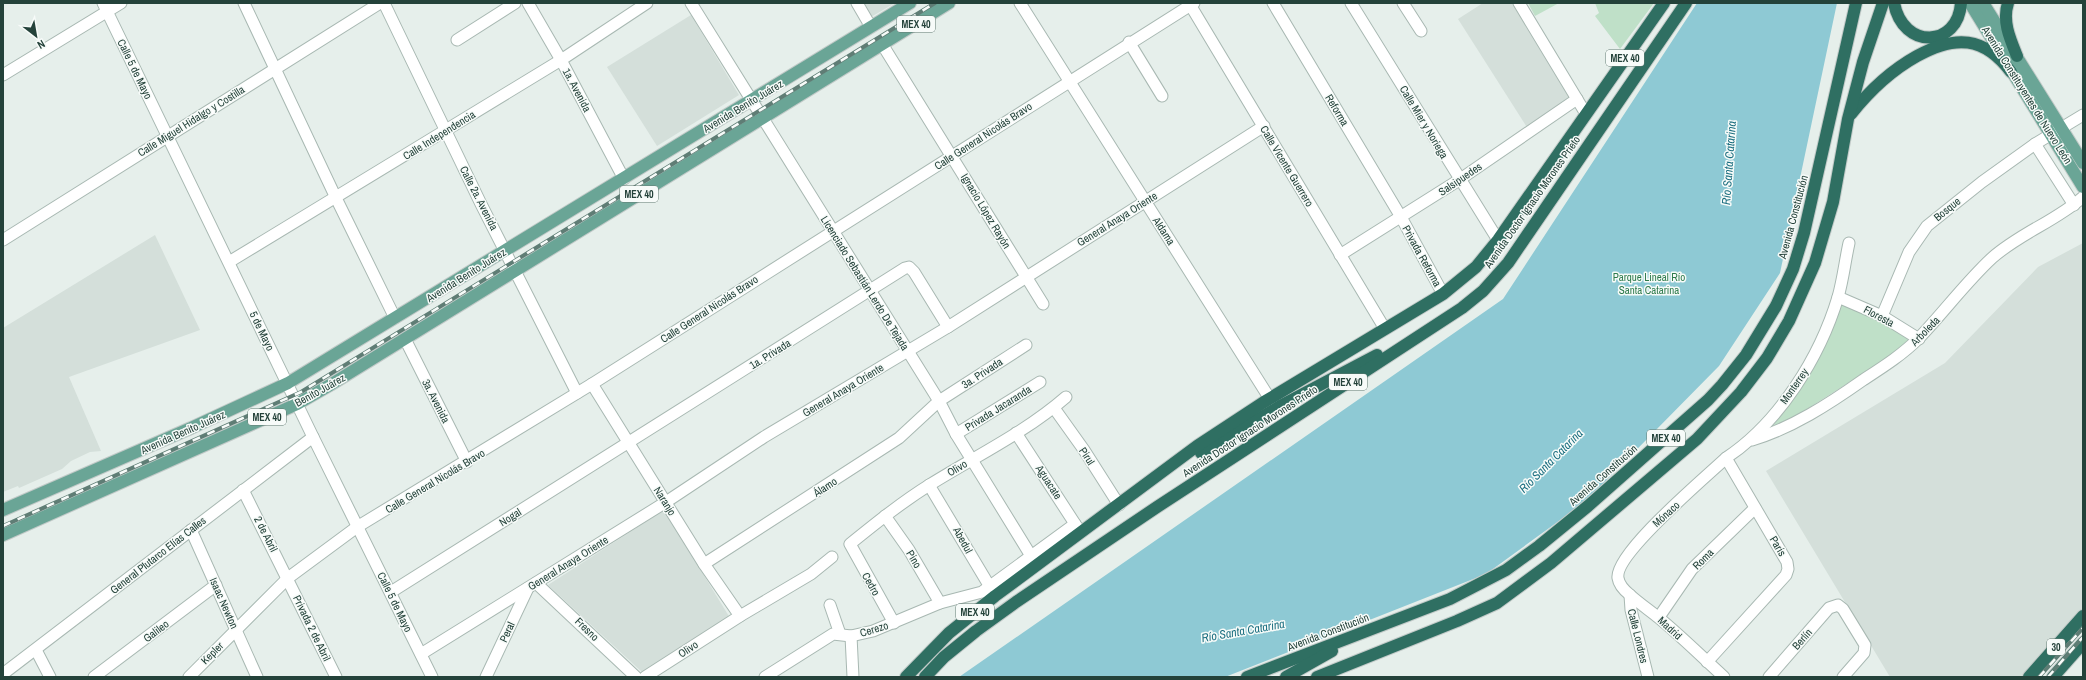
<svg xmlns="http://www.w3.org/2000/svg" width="2086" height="680" font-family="'Archivo Narrow',sans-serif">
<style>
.built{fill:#d4dfda}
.green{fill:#bfe0c8}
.water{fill:#8ec9d4}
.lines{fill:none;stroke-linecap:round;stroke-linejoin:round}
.minor-casing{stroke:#a8b8b2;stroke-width:13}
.major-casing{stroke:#c2cac8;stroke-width:14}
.highway-casing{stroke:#c2cac8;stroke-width:14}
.minor{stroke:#fff;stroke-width:11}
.major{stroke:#6aa596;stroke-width:12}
.highway{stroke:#2f6f62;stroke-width:12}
.rail-casing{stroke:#5f7d75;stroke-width:4}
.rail{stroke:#f7fbf9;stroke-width:2.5;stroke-dasharray:8;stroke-linecap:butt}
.labels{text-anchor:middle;stroke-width:3;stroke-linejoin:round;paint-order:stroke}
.shield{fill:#f7fbf9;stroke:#637a73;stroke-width:1}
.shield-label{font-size:10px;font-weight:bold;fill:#24423a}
.street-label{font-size:11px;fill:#24423a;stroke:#f7fbf9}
.park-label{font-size:11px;fill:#2d7a4b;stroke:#f7fbf9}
.water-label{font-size:12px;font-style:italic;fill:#1c6f80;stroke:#f7fbf9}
</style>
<rect width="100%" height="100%" fill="#e6efeb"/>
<g class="built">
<path d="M862,3H895L871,17Z"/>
<path d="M1483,3H1512L1572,99L1528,129L1458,19Z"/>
<path d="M691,15L739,95L657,146L607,67Z"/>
<path d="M155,235L200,330L69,377L101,451L90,452L71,461L62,469L19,488L18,486L3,492V328Z"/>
<path d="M2083,243V631L2042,677H1890L1766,471L1945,363L2038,267Z"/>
<path d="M664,510L730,618L642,672L548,585Z"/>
</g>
<g class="green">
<path d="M1528,3H1559L1535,16Z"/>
<path d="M1595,3H1654L1620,49L1595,16L1599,13Z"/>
<path d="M1841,303L1879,320L1909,340V344L1779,427L1774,428L1773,426L1803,382Z"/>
</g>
<path class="water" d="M1697,3H1837L1780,273L1719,366L1585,502L1486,574L1225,677H959L1503,299Z"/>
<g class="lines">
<g class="minor-casing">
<g id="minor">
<path d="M103,3L313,437L432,677"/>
<path d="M244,3L336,198L395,318"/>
<path d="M384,3L481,204L577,393"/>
<path d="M528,3L561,60L624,179"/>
<path d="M691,3L939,401L956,434L1036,564"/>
<path d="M857,3L871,27"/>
<path d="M1020,3L1270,399"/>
<path d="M1189,3L1385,329"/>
<path d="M1273,3L1401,217L1443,294"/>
<path d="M1351,3L1498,240"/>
<path d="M1403,3L1421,31"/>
<path d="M1519,3L1586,114"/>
<path d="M457,40L515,3"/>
<path d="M1129,42L1162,96"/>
<path d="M882,44L1043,304"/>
<path d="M3,75L121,3"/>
<path d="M2035,144L2074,205"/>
<path d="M3,240L380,3"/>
<path d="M1340,255L1459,180L1577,99"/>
<path d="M229,262L561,60L647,3"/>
<path d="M1838,297L1882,316L1919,339"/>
<path d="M1882,316L1909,252L1927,226L1982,182L2035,144L2083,115"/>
<path d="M405,339L467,462"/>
<path d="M592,384L704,564L740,616"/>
<path d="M1054,408L1084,450L1119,505"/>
<path d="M1016,433L1079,530"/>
<path d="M956,434L1040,382"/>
<path d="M1752,440C1792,428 1829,404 1863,380C1883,367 1902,355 1919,338C1944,312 1966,282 1992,258C2020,233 2056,221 2083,197"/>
<path d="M929,485L993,592"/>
<path d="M243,490L336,677"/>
<path d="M885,516L909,550L940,603"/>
<path d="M191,530L257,677"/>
<path d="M704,564L899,438L939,401L1026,345"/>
<path d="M536,583L636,677"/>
<path d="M391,592L905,268L909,267L914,272L948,327"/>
<path d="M1630,595L1631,610L1648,677"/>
<path d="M830,605L840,634"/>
<path d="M1659,617L1692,569L1755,508"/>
<path d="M894,623L850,544C876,523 902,502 931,484C976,456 1026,432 1066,397"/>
<path d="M851,636L853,677"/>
<path d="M36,650L50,677"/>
<path d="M421,654L666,502L764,437L948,327L1264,126"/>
<path d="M1707,662L1786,575L1788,569L1787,562L1726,458"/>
<path d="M3,674L313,437"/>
<path d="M94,677L216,585"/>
<path d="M189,677L288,578L357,527L592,384L1194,3"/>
<path d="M486,677L528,588"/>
<path d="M645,677L740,616L811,574L832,557"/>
<path d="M765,677L833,634L851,636L873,631L940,603L982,592L1075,524"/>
<path d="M1724,677C1702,657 1681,636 1659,618C1649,610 1639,603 1630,595C1625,591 1619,585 1618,578C1614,554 1706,477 1726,458C1779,423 1820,357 1838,297C1843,280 1845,261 1849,243"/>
<path d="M1769,677L1829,608L1838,605L1843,609L1865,645L1864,653L1843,677"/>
</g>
</g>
<g class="major-casing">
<g id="major">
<path d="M1970,3L2083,187"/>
<path d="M1983,3L2083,163"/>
<path d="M3,510L191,428L288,383L910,3"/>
<path d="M3,535L297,404L330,385L949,3"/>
</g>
</g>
<g class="highway-casing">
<g id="highway">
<path d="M1894,3C1903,50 1958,48 1961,3"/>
<path d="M2008,3C2002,21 2010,39 2017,56"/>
<path d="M1851,114C1870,90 1890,71 1917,56C1955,35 1984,36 2011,72"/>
<path d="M1201,453L1282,405L1377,355"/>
<path d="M906,677L949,633L995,596L1197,446L1264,402L1443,294L1476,267L1498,240L1664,3"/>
<path d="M925,677L944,657L976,631L1016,602L1157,507L1462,308L1483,291L1508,263L1686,3"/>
<path d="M1247,677L1450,599L1506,570L1539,546L1588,506L1708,400L1722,385L1746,355L1776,306L1793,269L1804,233L1856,3"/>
<path d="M1286,677L1332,651"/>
<path d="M1317,677L1457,621L1497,603L1551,563L1697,439L1741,392L1767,358L1789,321L1815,263L1833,202L1848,119L1863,62L1883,3"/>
<path d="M2029,677L2083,616"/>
<path d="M2053,677L2083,643"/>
</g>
</g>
<use href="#minor" class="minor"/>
<use href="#major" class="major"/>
<use href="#highway" class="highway"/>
<g class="rail-casing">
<g id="rail">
<path d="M3,526L301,392L935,3"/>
<path d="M2039,677L2083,628"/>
<path d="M2048,677L2083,637"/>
</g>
</g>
<use href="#rail" class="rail"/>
</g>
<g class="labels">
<g class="shield">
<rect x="897" y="16" width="38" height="16" rx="3"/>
<rect x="1606" y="50" width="38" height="16" rx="3"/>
<rect x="620" y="186" width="38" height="16" rx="3"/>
<rect x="1329" y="374" width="38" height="16" rx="3"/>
<rect x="248" y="409" width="38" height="16" rx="3"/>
<rect x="1647" y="430" width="38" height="16" rx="3"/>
<rect x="956" y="604" width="38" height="16" rx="3"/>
<rect x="2047" y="639" width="18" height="16" rx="3"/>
</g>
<g class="shield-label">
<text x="916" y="28">MEX 40</text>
<text x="1625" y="62">MEX 40</text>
<text x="639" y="198">MEX 40</text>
<text x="1348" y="386">MEX 40</text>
<text x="267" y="421">MEX 40</text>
<text x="1666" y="442">MEX 40</text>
<text x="975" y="616">MEX 40</text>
<text x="2056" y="651">30</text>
</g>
<g class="street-label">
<text transform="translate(135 69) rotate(64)" y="4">Calle 5 de Mayo</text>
<text transform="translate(577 90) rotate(62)" y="4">1a. Avenida</text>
<text transform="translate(2027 95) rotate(58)" y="4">Avenida Constituyentes de Nuevo León</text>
<text transform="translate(743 106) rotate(-31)" y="4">Avenida Benito Juárez</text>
<text transform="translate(1337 110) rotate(59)" y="4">Reforma</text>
<text transform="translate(191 121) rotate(-32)" y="4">Calle Miguel Hidalgo y Costilla</text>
<text transform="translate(1424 122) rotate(59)" y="4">Calle Mier y Noriega</text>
<text transform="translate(439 135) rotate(-32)" y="4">Calle Independencia</text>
<text transform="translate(983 136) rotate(-33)" y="4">Calle General Nicolás Bravo</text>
<text transform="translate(1287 166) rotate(59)" y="4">Calle Vicente Guerrero</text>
<text transform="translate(1460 179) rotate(-34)" y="4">Salsipuedes</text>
<text transform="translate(479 198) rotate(63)" y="4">Calle 2a. Avenida</text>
<text transform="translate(1532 202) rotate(-55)" y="4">Avenida Doctor Ignacio Morones Prieto</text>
<text transform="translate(1947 209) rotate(-39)" y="4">Bosque</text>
<text transform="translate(986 211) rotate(59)" y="4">Ignacio López Rayón</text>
<text transform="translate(1793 217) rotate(-75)" y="4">Avenida Constitución</text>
<text transform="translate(1117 219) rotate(-32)" y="4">General Anaya Oriente</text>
<text transform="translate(1164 231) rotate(57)" y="4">Aldama</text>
<text transform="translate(1422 256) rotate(61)" y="4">Privada Reforma</text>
<text transform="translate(466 275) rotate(-32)" y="4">Avenida Benito Juárez</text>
<text transform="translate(865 283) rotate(58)" y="4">Licenciado Sebastián Lerdo De Tejada</text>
<text transform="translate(709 309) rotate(-33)" y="4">Calle General Nicolás Bravo</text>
<text transform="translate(1879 316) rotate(28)" y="4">Floresta</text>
<text transform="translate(262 331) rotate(64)" y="4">5 de Mayo</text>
<text transform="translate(1925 331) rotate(-46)" y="4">Arboleda</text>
<text transform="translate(770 354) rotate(-32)" y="4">1a. Privada</text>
<text transform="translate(982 373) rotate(-33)" y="4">3a. Privada</text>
<text transform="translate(1794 386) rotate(-55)" y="4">Monterrey</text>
<text transform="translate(320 390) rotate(-29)" y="4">Benito Juárez</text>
<text transform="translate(843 390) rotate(-31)" y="4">General Anaya Oriente</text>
<text transform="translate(436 401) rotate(63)" y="4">3a. Avenida</text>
<text transform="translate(998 408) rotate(-32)" y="4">Privada Jacaranda</text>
<text transform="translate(1250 431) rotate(-33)" y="4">Avenida Doctor Ignacio Morones Prieto</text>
<text transform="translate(183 432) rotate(-24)" y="4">Avenida Benito Juárez</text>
<text transform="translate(1087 456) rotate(57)" y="4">Pirul</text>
<text transform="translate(957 468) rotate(-31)" y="4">Olivo</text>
<text transform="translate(1603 475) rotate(-41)" y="4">Avenida Constitución</text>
<text transform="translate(435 481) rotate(-31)" y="4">Calle General Nicolás Bravo</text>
<text transform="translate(1049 482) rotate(57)" y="4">Aguacate</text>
<text transform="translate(825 487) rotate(-33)" y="4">Álamo</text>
<text transform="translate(665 501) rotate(58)" y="4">Naranjo</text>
<text transform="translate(1666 514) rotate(-42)" y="4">Mónaco</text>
<text transform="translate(510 517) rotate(-32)" y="4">Nogal</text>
<text transform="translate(266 534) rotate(63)" y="4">2 de Abril</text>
<text transform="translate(963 540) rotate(61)" y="4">Abedul</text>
<text transform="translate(1778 546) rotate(59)" y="4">París</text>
<text transform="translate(158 555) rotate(-38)" y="4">General Plutarco Elías Calles</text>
<text transform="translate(914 559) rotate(59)" y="4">Pino</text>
<text transform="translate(1703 559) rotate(-45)" y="4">Roma</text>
<text transform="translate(568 563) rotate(-32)" y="4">General Anaya Oriente</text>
<text transform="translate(871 584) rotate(60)" y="4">Cedro</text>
<text transform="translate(395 602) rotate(64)" y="4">Calle 5 de Mayo</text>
<text transform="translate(224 603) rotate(66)" y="4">Isaac Newton</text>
<text transform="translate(312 628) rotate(64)" y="4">Privada 2 de Abril</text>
<text transform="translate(1670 628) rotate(42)" y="4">Madrid</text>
<text transform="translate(587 629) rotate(44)" y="4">Fresno</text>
<text transform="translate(874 629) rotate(-17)" y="4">Cerezo</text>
<text transform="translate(156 631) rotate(-37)" y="4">Galileo</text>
<text transform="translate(507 632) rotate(-65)" y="4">Peral</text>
<text transform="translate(1328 632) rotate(-21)" y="4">Avenida Constitución</text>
<text transform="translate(1638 636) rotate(76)" y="4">Calle Londres</text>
<text transform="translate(1802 639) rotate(-49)" y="4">Berlín</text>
<text transform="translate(688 649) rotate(-33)" y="4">Olivo</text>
<text transform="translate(212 653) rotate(-45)" y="4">Kepler</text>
</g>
<g class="park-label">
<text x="1649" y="281">Parque Lineal Río<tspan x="1649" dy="13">Santa Catarina</tspan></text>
</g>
<g class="water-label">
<text transform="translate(1729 163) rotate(-86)" y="4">Río Santa Catarina</text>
<text transform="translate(1551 461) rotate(-45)" y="4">Río Santa Catarina</text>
<text transform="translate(1243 631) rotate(-10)" y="4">Río Santa Catarina</text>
</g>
</g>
<rect width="2086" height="680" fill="none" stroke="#24423a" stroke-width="8"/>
<g transform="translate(36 36) rotate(149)" stroke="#f7fbf9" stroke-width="3" paint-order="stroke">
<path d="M0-3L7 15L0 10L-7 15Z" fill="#24423a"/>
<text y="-6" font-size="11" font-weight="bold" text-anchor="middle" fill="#24423a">N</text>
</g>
</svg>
